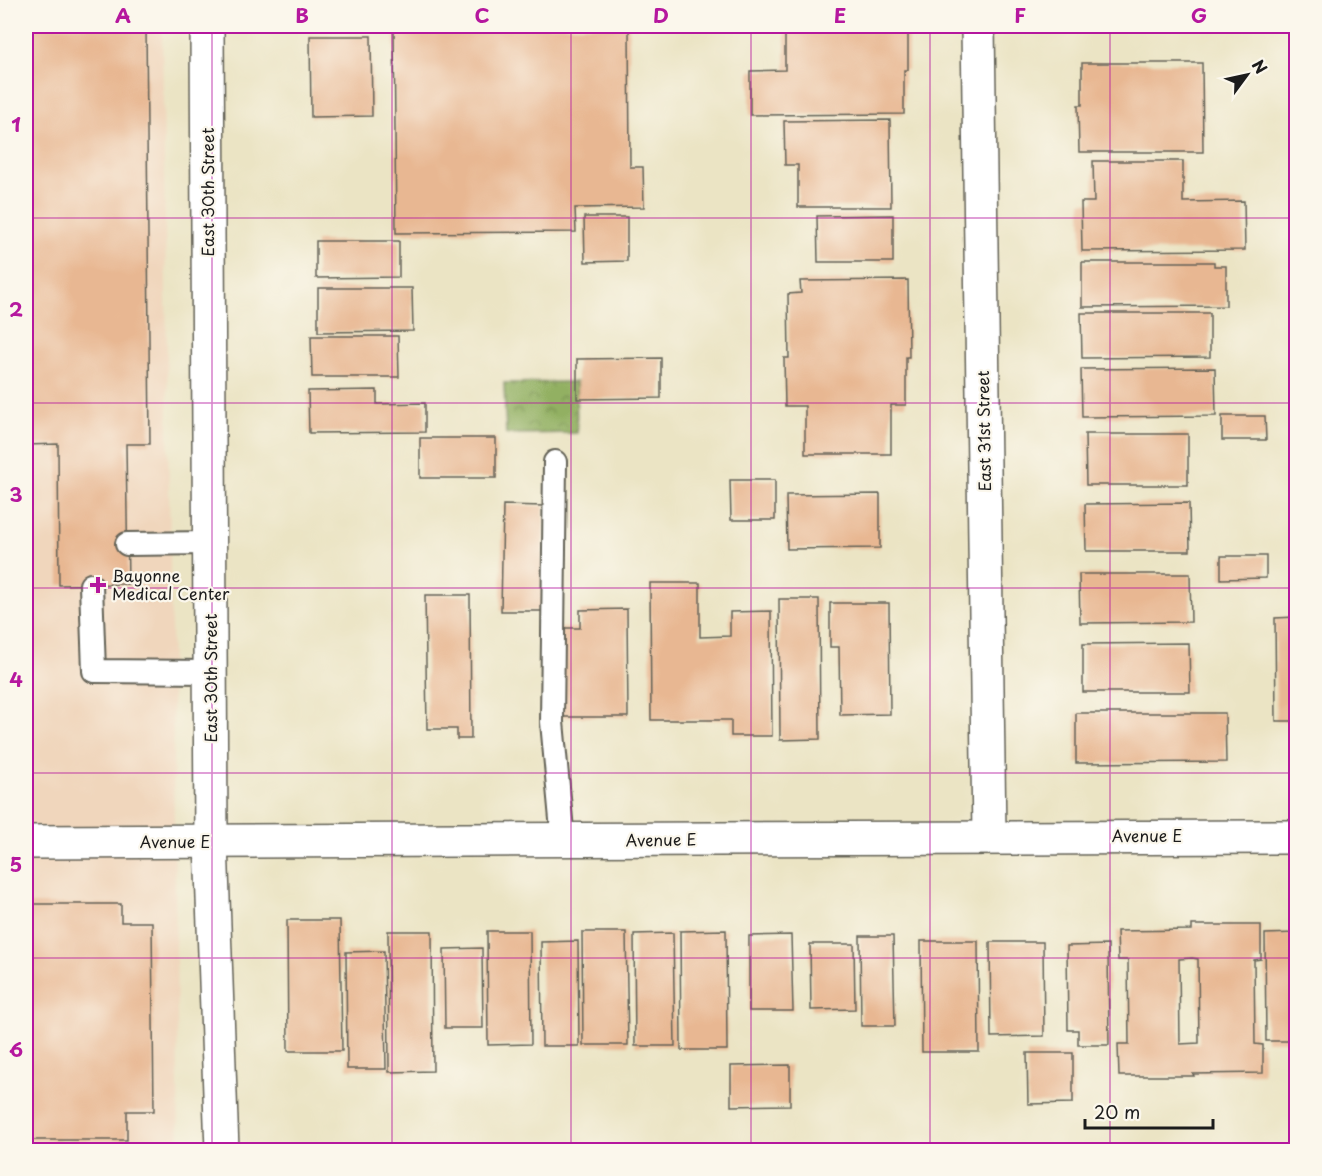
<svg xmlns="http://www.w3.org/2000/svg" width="1322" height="1176" font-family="'Playpen Sans',sans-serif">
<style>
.built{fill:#f0d6bc}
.forest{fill:url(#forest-crowns);stroke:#57663f;stroke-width:1.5}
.building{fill:#e8b792;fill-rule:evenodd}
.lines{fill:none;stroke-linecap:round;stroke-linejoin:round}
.lane-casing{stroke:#646257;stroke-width:26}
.street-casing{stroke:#646257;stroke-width:36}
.secondary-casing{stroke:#646257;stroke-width:36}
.lane{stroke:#fff;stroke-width:22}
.street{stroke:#fff;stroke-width:33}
.secondary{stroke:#fff;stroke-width:33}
.grid{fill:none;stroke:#b5179e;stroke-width:1.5;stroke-opacity:0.55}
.poi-dot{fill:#b5179e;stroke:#fbf7ec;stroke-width:2}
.labels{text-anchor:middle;stroke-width:4.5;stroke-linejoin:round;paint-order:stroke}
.street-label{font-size:16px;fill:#1c1c1c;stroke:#fbf7ec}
.poi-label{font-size:16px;fill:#1c1c1c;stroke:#fbf7ec;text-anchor:start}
.neatline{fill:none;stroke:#b5179e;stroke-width:2}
.grid-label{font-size:20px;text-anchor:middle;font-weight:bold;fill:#b5179e}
</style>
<defs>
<pattern id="forest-crowns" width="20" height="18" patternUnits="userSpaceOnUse" patternTransform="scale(1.5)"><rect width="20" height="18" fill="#92b062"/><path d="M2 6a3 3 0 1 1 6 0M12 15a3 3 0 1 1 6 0" fill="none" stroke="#768e50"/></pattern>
</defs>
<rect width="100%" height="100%" fill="#fbf7ec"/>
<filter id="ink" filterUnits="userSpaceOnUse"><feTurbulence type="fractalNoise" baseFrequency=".0167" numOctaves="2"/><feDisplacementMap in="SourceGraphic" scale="12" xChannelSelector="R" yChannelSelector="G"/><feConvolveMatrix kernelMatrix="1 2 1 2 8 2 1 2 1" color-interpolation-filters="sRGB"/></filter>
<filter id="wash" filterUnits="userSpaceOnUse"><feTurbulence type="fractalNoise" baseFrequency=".008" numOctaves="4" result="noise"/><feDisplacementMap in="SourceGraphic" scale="24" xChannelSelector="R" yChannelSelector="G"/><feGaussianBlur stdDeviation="1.35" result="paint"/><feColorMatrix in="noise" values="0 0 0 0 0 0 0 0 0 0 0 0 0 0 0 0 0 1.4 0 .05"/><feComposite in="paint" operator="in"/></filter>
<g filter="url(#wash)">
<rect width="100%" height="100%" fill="#ebe4c4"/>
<path class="built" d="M26,26H162L179,1145H26Z"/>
<path class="forest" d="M576,382L577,433L506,434L504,383Z"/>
<g id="blocks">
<g class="building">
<path d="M26,26H146L150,444H126L128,584L59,585L58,444L26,445Z"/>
<path d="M394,26H629L630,167H643L644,207L575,208L576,232L396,233Z"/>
<path d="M785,26H908V70H904V114L750,115V71L785,70Z"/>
<path d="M1080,26H1219V28L1080,29Z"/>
<path d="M310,36H371L372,116L311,117Z"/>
<path d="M1082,63H1202L1203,152H1079L1078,105H1082Z"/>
<path d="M890,120L891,207H798V165H785L784,121Z"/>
<path d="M1093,161H1183V202L1244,201L1245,250L1082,251L1081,202H1094Z"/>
<path d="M893,215V262H818L817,216Z"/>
<path d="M584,217H627V261L585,262Z"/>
<path d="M316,241H399V277L316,278Z"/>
<path d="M1082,262H1214V266H1226V306L1082,307Z"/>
<path d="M908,280L909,357H906V405H891V454H805V406H785L784,358H789L788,294L801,293L800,281Z"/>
<path d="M318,288H412L413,331L318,332Z"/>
<path d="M1081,313H1210V357L1082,358Z"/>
<path d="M311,336H398L399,377H312Z"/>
<path d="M661,358V398L577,399V359Z"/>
<path d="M1215,368L1216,416L1082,417L1081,369Z"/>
<path d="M377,390V404L425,403V432L309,433L308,391Z"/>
<path d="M1222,416H1265L1266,440H1222Z"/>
<path d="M1293,427H1296V476H1294Z"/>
<path d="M1085,434H1188V485H1086Z"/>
<rect x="420" y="438" width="76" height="40"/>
<path d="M730,480H775V520H731Z"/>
<path d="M880,494V548L787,549L786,495Z"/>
<path d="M1189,503L1190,551H1086L1085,504Z"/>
<path d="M503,505L544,506L542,611H501Z"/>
<path d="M1221,556H1266V578L1221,579Z"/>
<path d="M1079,574H1190L1191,622L1080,623Z"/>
<path d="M650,583H700V637L730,636V612L771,611L772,736H731V720H651Z"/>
<path d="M425,595H470L471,739H457V729H427Z"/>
<path d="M779,599H819L820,739L780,740Z"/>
<path d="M830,603H889L890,714L840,715L839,647H830Z"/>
<path d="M627,609L628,717H562L560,628H580V610Z"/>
<path d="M1296,617V721H1276L1275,618Z"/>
<path d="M1189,643L1190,692H1083V644Z"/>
<path d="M1076,713H1225L1226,762L1076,763Z"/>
<path d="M26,904H121V922H152L154,1111H127V1140H26Z"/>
<path d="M287,920H340L342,1051H288Z"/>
<path d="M1192,925H1261V959L1254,960L1255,1044L1263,1045V1073L1193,1074L1194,1076H1119L1118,1044H1129L1128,960H1118L1117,931L1192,930ZM1192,958L1198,959L1199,1043L1180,1044L1179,959Z"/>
<path d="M726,930L727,1050H681L680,931Z"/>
<path d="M388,931H432L433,1071L389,1072Z"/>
<path d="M487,931H530L531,1044L488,1045Z"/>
<path d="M582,932H626L628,1045H583Z"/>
<path d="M673,933L675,1046H635L634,934Z"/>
<path d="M1296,933V1041H1266L1265,934Z"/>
<path d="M791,935L793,1011H749V936Z"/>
<path d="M860,936H893L895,1026H861Z"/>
<path d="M578,941L579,1046H542L541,942Z"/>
<path d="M921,941H978L979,1052H922Z"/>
<path d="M990,942H1043L1044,1036L991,1037Z"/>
<path d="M810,944H854L855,1009L811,1010Z"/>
<path d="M1108,945L1109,1045H1078V1030H1068L1067,946Z"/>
<path d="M482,948L483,1028H445L444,949Z"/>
<path d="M384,951L386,1069H347L346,952Z"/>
<path d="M1027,1053H1073V1103L1028,1104Z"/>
<path d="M790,1065V1105L731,1106V1066Z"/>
</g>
</g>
</g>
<g filter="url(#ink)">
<use href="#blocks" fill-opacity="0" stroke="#646257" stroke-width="1.5"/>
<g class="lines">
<g class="lane-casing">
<g id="lane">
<path d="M555,462L552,722L563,841"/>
<path d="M127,544L210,543"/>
<path d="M91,585L94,671L210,672"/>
</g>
</g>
<g class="street-casing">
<path id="street" d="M978,26L989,836"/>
</g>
<g class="secondary-casing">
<g id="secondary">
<path d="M207,26L211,842L222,1150"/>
<path d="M26,842C449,842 873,836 1296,837"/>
</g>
</g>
<use href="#lane" class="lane"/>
<use href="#street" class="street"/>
<use href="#secondary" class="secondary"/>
</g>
</g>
<path class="grid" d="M212,26V1150M392,26V1150M571,26V1150M751,26V1150M930,26V1150M1110,26V1150M26,218H1296M26,403H1296M26,588H1296M26,773H1296M26,958H1296"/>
<path class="poi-dot" d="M95 576h6v6h6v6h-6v6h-6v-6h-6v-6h6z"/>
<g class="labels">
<g class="street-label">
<text transform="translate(208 192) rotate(-90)" y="6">East 30th Street</text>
<text transform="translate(984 431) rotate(-91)" y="6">East 31st Street</text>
<text transform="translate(211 678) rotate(-90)" y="6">East 30th Street</text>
<text x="1147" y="842">Avenue E</text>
<text transform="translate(661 840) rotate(-1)" y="6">Avenue E</text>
<text x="175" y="848">Avenue E</text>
</g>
<g class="poi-label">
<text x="112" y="582">Bayonne<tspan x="112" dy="18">Medical Center</tspan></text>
</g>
</g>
<rect width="1322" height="1176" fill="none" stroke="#fbf7ec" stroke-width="66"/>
<g transform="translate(1247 75) rotate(57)" stroke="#fbf7ec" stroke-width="4.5" paint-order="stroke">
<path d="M0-4.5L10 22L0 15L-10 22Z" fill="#1c1c1c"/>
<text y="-9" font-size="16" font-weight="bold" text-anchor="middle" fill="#1c1c1c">N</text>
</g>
<path d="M1085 1119v9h128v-9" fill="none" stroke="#1c1c1c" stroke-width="3"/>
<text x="1094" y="1119" font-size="18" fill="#1c1c1c" stroke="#fbf7ec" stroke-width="4.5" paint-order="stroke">20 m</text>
<rect x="33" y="33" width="1256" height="1110" class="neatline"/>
<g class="grid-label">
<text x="123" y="23">A</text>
<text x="302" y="23">B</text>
<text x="482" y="23">C</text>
<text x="661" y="23">D</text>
<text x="840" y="23">E</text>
<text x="1020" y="23">F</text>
<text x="1199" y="23">G</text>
<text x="16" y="132">1</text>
<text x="16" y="317">2</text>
<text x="16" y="502">3</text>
<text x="16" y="687">4</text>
<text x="16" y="872">5</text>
<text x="16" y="1057">6</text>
</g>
</svg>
